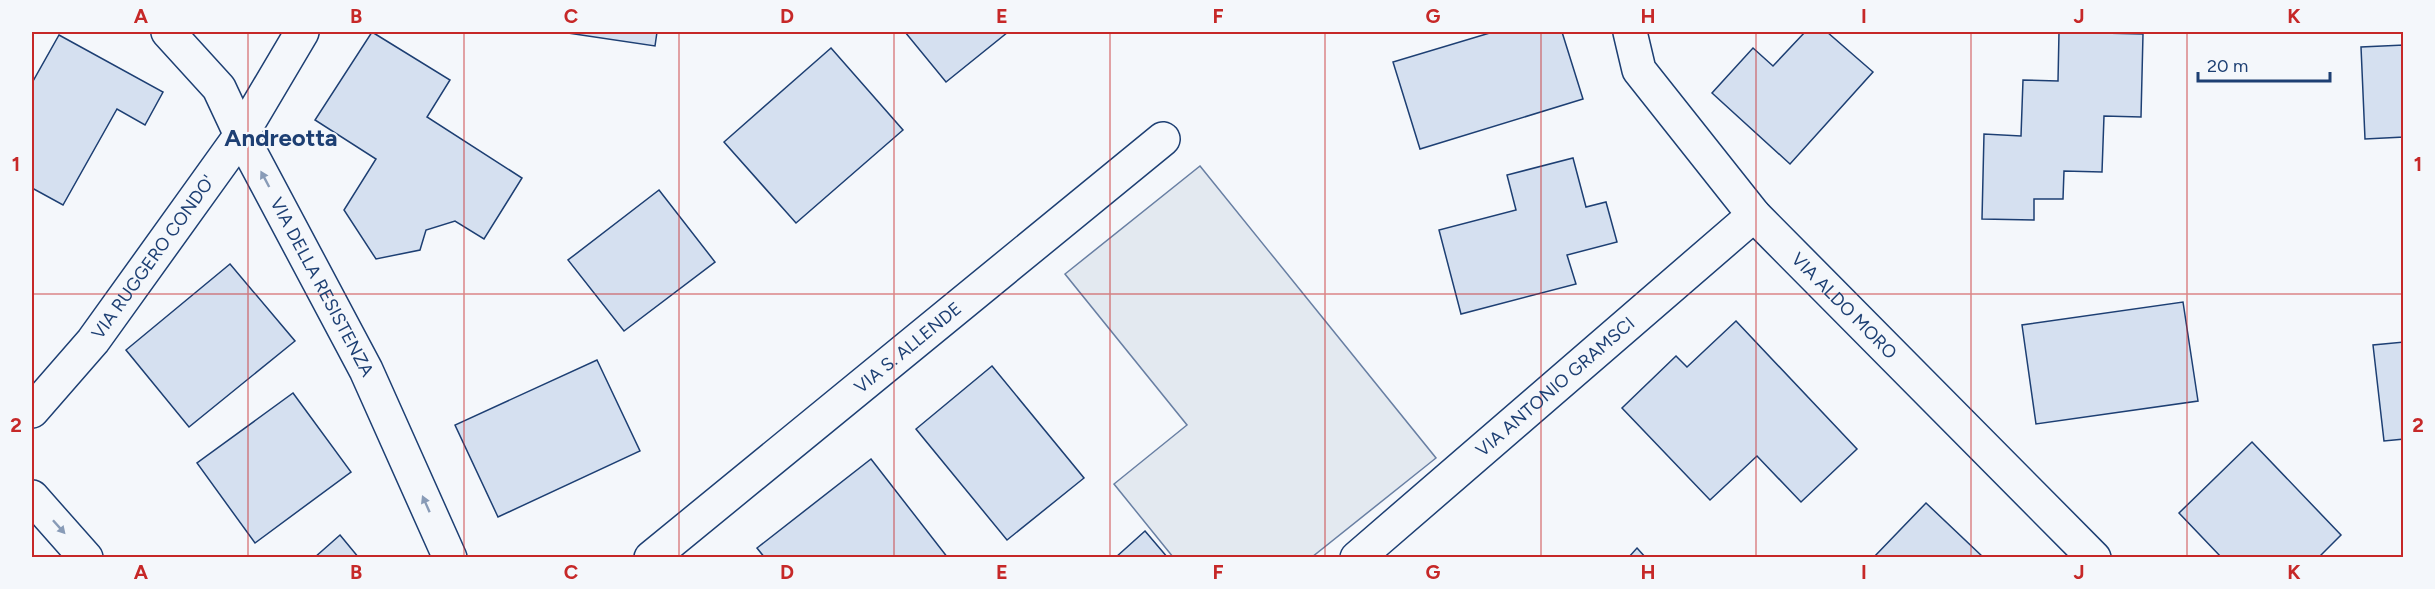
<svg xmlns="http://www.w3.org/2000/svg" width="2435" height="589" font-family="Figtree,sans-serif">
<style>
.green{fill:#e3e9f0;stroke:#687fa3;stroke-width:1.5}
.building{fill:#d5e0f0;stroke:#1d3f73;stroke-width:1.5}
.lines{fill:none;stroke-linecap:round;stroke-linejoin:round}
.minor-casing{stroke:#1d3f73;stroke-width:36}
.minor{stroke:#f4f7fb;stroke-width:33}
.oneway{fill:#889bb7}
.grid{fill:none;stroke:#c62828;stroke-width:1.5;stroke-opacity:0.55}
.labels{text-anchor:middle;stroke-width:4.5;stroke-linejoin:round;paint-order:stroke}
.street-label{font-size:18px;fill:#1d3f73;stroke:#f4f7fb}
.district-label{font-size:24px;font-weight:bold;fill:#1d3f73;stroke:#f4f7fb}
.neatline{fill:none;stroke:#c62828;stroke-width:2}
.grid-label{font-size:20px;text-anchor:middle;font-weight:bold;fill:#c62828}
</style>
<rect width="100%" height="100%" fill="#f4f7fb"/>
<path class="green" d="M1200,166L1436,458L1312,557H1173L1114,484L1187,425L1065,274Z"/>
<g class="building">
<path d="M372,32L450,80L427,117L522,178L484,239L455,221L426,230L420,250L376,259L344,210L376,159L315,120Z"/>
<path d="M561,32H657L655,46Z"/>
<path d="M905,32H1008L946,82Z"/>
<path d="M1493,32H1562L1583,99L1420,149L1393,62Z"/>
<path d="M1805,32H1827L1873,72L1790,164L1712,93L1753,48L1773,66Z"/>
<path d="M2059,32L2143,34L2141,117L2104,116L2102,172L2064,171L2063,199H2034V220L1982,219L1984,134L2021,136L2023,80L2058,81Z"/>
<path d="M59,35L163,92L145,125L117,109L63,205L32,188V83Z"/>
<path d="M2404,45V137L2365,139L2361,47Z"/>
<path d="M831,48L903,130L796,223L724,142Z"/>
<path d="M1573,158L1586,207L1606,202L1617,242L1567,255L1576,284L1461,314L1439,230L1516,210L1507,175Z"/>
<path d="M659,190L715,262L624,331L568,260Z"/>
<path d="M230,264L295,341L189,427L126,350Z"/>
<path d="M2183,302L2198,401L2036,424L2022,325Z"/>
<path d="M1736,321L1857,449L1801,502L1757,456L1710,500L1622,408L1676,356L1687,367Z"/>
<path d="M2404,342V439L2384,441L2373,345Z"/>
<path d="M597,360L640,451L498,517L455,425Z"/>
<path d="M992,366L1084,478L1007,540L916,429Z"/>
<path d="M293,393L351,472L255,543L197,463Z"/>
<path d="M2252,442L2341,535L2318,558H2222L2179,513Z"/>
<path d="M871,459L948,558H765L757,548Z"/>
<path d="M1926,503L1984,558H1873Z"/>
<path d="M1145,531L1168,558H1115Z"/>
<path d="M340,535L359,558H314Z"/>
<path d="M1637,548L1646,558H1628Z"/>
</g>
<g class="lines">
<g class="minor-casing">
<g id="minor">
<path id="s1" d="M168,32L219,88L241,135L366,370L450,558"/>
<path id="s2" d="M1630,32L1639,70L1754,215L2094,558"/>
<path id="s3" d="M32,411L93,341L241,135L302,32"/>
<path d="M32,497L86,558"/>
<path id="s4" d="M651,558L1163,139"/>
<path id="s5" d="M1357,558L1754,215"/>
</g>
</g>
<use href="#minor" class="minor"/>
</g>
<defs><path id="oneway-solid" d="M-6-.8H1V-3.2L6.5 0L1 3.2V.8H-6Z" transform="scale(1.5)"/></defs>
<g class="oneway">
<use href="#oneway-solid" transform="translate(265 179) rotate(-118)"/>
<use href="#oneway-solid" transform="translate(426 504) rotate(-114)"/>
<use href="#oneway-solid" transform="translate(59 527) rotate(48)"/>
</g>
<path class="grid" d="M248,32V558M464,32V558M679,32V558M894,32V558M1110,32V558M1325,32V558M1541,32V558M1756,32V558M1971,32V558M2187,32V558M32,294H2404"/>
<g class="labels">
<g class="street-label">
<text dy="6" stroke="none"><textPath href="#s3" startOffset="196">VIA RUGGERO CONDO'</textPath></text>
<text dy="6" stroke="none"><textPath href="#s1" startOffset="300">VIA DELLA RESISTENZA</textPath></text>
<text dy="6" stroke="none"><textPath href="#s2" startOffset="352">VIA ALDO MORO</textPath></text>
<text dy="6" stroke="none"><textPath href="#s4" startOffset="332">VIA S. ALLENDE</textPath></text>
<text dy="6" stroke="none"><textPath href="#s5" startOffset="262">VIA ANTONIO GRAMSCI</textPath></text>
</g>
<g class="district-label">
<text x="281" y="146">Andreotta</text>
</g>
</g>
<rect width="2435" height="589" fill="none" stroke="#f4f7fb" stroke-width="66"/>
<path d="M2198 72v9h132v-9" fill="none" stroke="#1d3f73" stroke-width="3"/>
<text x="2207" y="72" font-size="18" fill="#1d3f73" stroke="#f4f7fb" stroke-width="4.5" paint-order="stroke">20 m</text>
<rect x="33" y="33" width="2369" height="523" class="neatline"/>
<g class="grid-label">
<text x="141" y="23">A</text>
<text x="356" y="23">B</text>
<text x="571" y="23">C</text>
<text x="787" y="23">D</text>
<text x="1002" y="23">E</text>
<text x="1218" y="23">F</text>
<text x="1433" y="23">G</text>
<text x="1648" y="23">H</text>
<text x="1864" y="23">I</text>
<text x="2079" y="23">J</text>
<text x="2294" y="23">K</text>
<text x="16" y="171">1</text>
<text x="2418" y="171">1</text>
<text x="16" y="432">2</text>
<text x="2418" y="432">2</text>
<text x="141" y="579">A</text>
<text x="356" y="579">B</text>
<text x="571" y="579">C</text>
<text x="787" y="579">D</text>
<text x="1002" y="579">E</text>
<text x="1218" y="579">F</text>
<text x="1433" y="579">G</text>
<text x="1648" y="579">H</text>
<text x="1864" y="579">I</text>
<text x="2079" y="579">J</text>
<text x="2294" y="579">K</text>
</g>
</svg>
